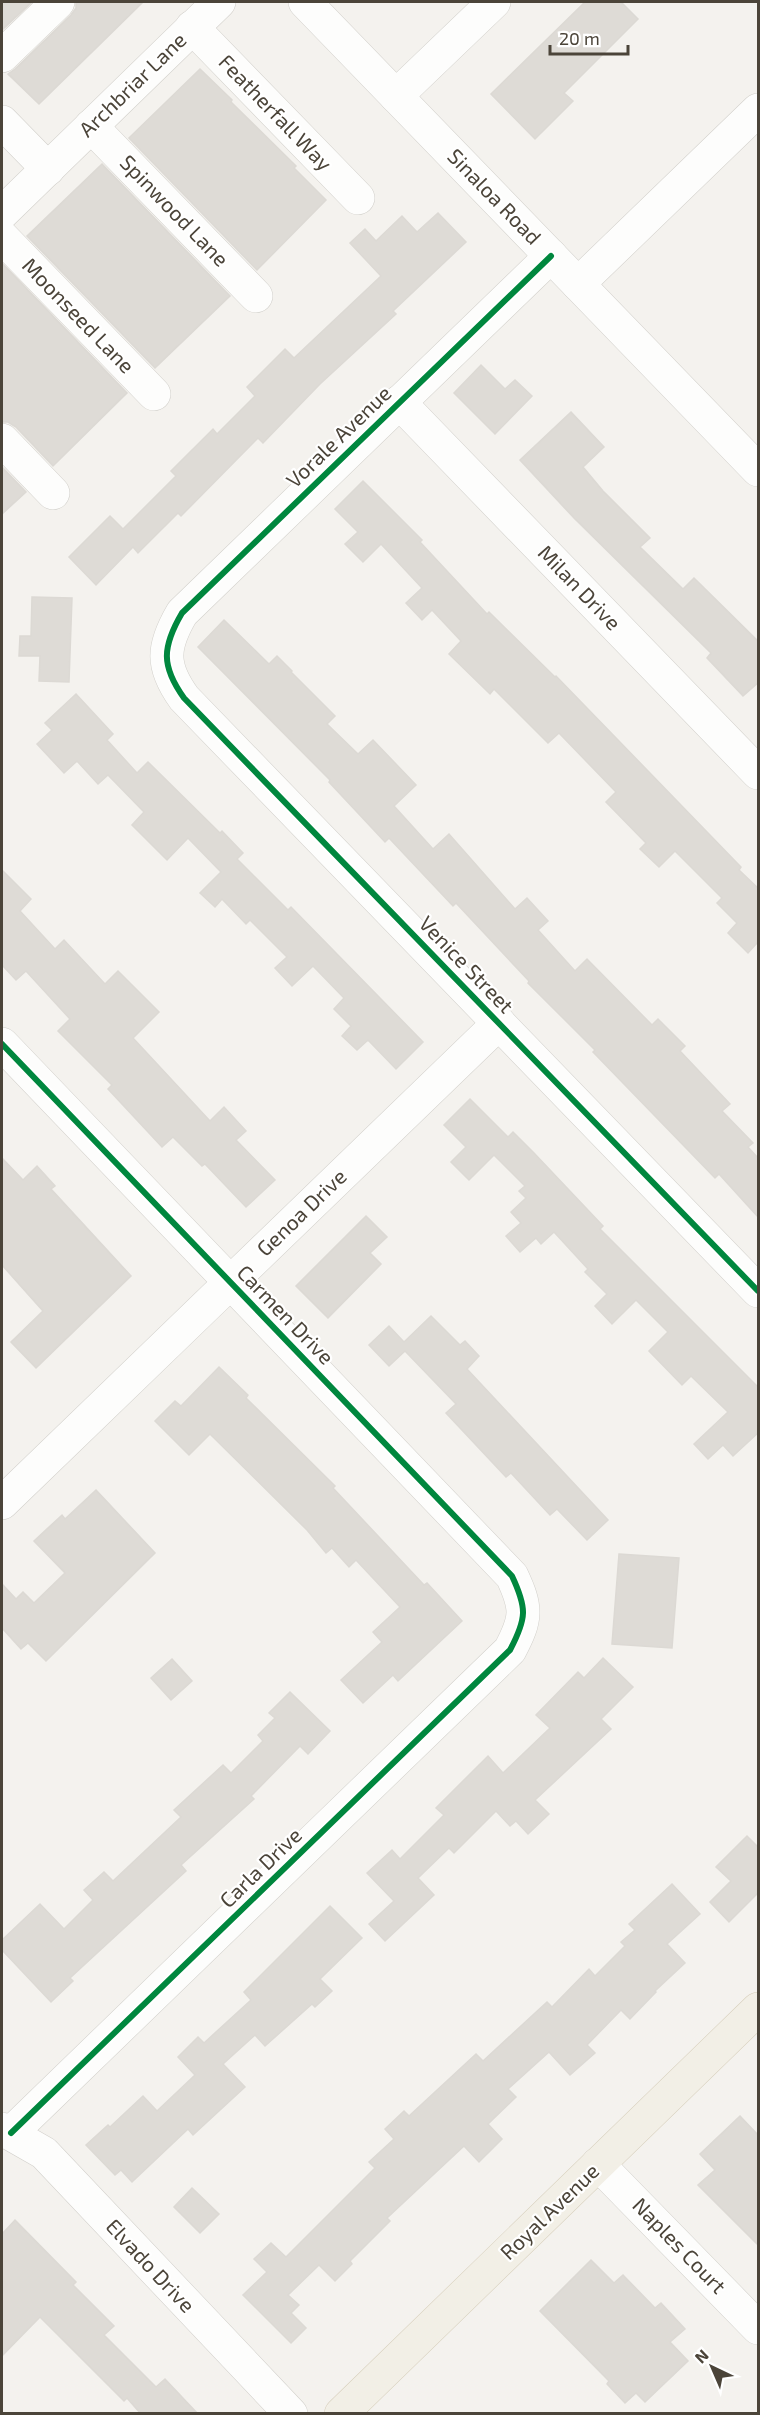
<svg xmlns="http://www.w3.org/2000/svg" width="760" height="2415" font-family="'Exo 2',sans-serif">
<style>
.building{fill:#dedbd6;stroke:#dcd9d4;stroke-width:1.5}
.lines{fill:none;stroke-linecap:round;stroke-linejoin:round}
.minor-casing{stroke:#d2d0cb;stroke-width:34}
.major-casing{stroke:#d6cebb;stroke-width:34}
.minor{stroke:#fdfdfc;stroke-width:33}
.major{stroke:#f2efe6;stroke-width:33}
.cycleway-casing{stroke:#fff;stroke-width:10}
.cycleway{stroke:#00873e;stroke-width:6}
.labels{text-anchor:middle;stroke-width:4.5;stroke-linejoin:round;paint-order:stroke}
.street-label{font-size:21px;fill:#4b4439;stroke:#fff}
</style>
<rect width="100%" height="100%" fill="#f4f2ee"/>
<g class="building">
<path d="M2,2H32L2,30Z"/>
<path d="M76,2H143L39,104L8,74L15,69L71,15L76,8Z"/>
<path d="M585,2H621L638,19L564,93L573,101L535,139L491,94Z"/>
<path d="M200,69L232,100L231,102L296,166L294,168L326,200L257,270L129,138Z"/>
<path d="M102,164L230,296L155,368L27,236Z"/>
<path d="M438,213L466,242L393,311L396,314L320,384L263,443L258,438L181,516L178,513L138,553L133,547L96,585L69,557L110,516L123,529L176,476L171,471L213,429L217,434L255,396L247,387L285,349L294,358L381,276L350,243L365,229L376,241L402,216L417,232Z"/>
<path d="M2,263L127,393L53,466L16,427L8,422H2Z"/>
<path d="M481,365L505,389L515,380L532,396L495,434L454,393Z"/>
<path d="M571,412L604,447L583,467L603,491L650,538L640,547L683,589L694,578L759,642V682L743,696L707,658L711,653L574,518L520,460Z"/>
<path d="M2,467L26,492L2,514Z"/>
<path d="M363,481L422,540L420,542L487,614L489,612L555,677L556,676L741,867L739,870L759,889V945L757,943L748,953L728,933L737,923L717,903L722,898L675,851L659,867L640,849L646,843L606,802L616,792L559,733L548,743L494,689L490,694L449,654L461,641L432,610L422,620L406,603L422,588L381,544L363,562L345,544L358,532L335,509Z"/>
<path d="M32,597L72,598L69,682L39,681L40,656H19L20,636H31Z"/>
<path d="M224,620L269,664L277,656L292,671L291,672L335,716L327,724L358,754L373,740L416,785L394,806L433,849L449,834L515,909L527,898L548,921L538,930L575,971L587,959L652,1025L658,1019L685,1046L680,1051L730,1104L722,1111L753,1143L748,1147L759,1159V1218L719,1174L715,1178L593,1052L595,1050L528,983L529,981L456,903L453,906L389,838L385,842L329,782L330,780L198,647Z"/>
<path d="M76,694L113,734L107,740L137,773L148,762L220,833L222,831L243,853L237,859L288,910L291,907L423,1042L396,1069L368,1040L357,1050L342,1036L351,1026L334,1009L344,998L313,966L292,986L275,968L287,957L250,920L246,924L222,899L215,907L200,893L221,872L188,838L167,860L132,825L144,812L108,775L98,784L77,761L64,773L37,744L52,730L45,723Z"/>
<path d="M2,870L31,899L20,911L55,949L64,940L105,984L118,971L159,1012L133,1038L210,1121L224,1107L246,1131L236,1140L275,1180L246,1207L205,1164L202,1166L173,1137L162,1147L108,1089L112,1085L58,1031L70,1019L26,971L16,980L2,965Z"/>
<path d="M470,1099L508,1137L513,1132L534,1153L603,1226L600,1229L759,1388V1432L733,1456L723,1445L708,1459L694,1444L728,1412L691,1376L682,1385L649,1351L668,1332L636,1300L612,1324L595,1306L607,1294L585,1272L588,1269L554,1232L541,1244L536,1238L520,1252L506,1236L521,1223L511,1212L526,1198L519,1191L525,1186L494,1155L469,1180L451,1162L466,1147L444,1125Z"/>
<path d="M2,1158L23,1180L37,1166L55,1186L51,1189L131,1276L36,1368L11,1342L43,1311L2,1265Z"/>
<path d="M366,1216L387,1237L370,1253L381,1264L328,1318L296,1286Z"/>
<path d="M431,1316L460,1345L465,1341L479,1356L467,1369L608,1520L587,1540L557,1509L550,1515L511,1473L506,1477L446,1413L456,1404L405,1351L389,1366L369,1345L389,1326L404,1342Z"/>
<path d="M219,1367L248,1395L246,1398L335,1486L333,1488L424,1585L427,1583L462,1621L398,1681L393,1675L363,1703L341,1680L382,1642L373,1632L400,1607L356,1560L349,1567L332,1548L326,1553L307,1530L210,1434L189,1455L155,1421L175,1401L181,1406Z"/>
<path d="M96,1490L155,1553L46,1661L28,1643L21,1649L2,1628V1584L16,1599L23,1592L34,1603L65,1573L34,1541L62,1515L65,1519Z"/>
<path d="M619,1554L679,1558L672,1648L612,1644Z"/>
<path d="M603,1658L633,1687L601,1719L611,1729L535,1800L549,1814L528,1834L516,1821L510,1826L496,1811L454,1853L449,1848L418,1878L434,1895L385,1941L369,1924L394,1901L367,1873L392,1850L400,1859L444,1815L436,1808L488,1756L503,1773L550,1728L536,1715L578,1672L584,1678Z"/>
<path d="M172,1659L192,1681L171,1700L151,1678Z"/>
<path d="M290,1692L330,1731L308,1754L300,1746L251,1796L254,1799L181,1865L186,1871L70,1978L73,1981L51,2002L2,1950V1940L40,1904L64,1929L93,1900L84,1890L104,1872L113,1881L181,1817L174,1810L223,1765L231,1773L263,1741L258,1735L275,1718L269,1713Z"/>
<path d="M747,1836L759,1848V1892L729,1922L710,1902L731,1881L716,1867Z"/>
<path d="M672,1884L700,1914L667,1944L685,1963L655,1991L656,1992L630,2019L621,2010L587,2045L595,2053L570,2075L549,2052L508,2089L516,2097L488,2124L502,2139L479,2162L464,2146L387,2218L390,2221L350,2261L352,2264L335,2281L319,2265L288,2295L299,2305L291,2313L306,2328L291,2343L243,2295L267,2272L254,2259L271,2243L286,2257L375,2168L369,2162L394,2139L385,2129L404,2111L409,2116L476,2054L483,2061L547,2002L552,2007L589,1969L595,1976L625,1946L621,1942L635,1930L629,1924Z"/>
<path d="M330,1906L362,1938L320,1979L332,1991L315,2007L312,2004L265,2046L255,2035L223,2064L245,2087L193,2135L188,2129L132,2182L121,2170L115,2175L86,2145L108,2125L110,2127L143,2096L157,2111L195,2075L178,2057L198,2037L204,2043L251,2000L244,1992Z"/>
<path d="M740,2116L759,2136V2246L698,2185L715,2170L700,2154Z"/>
<path d="M192,2188L219,2214L200,2233L174,2207Z"/>
<path d="M15,2220L76,2282L73,2285L114,2326L104,2335L156,2387L165,2379L198,2414H141L127,2398L124,2401L40,2317L2,2356V2234Z"/>
<path d="M591,2260L614,2283L623,2275L655,2308L661,2303L685,2329L670,2342L688,2361L645,2402L636,2393L625,2403L607,2384L609,2381L540,2311Z"/>
</g>
<g class="lines">
<g class="minor-casing">
<g id="minor">
<path d="M305,2L758,470"/>
<path d="M192,27L358,198"/>
<path d="M2,56L58,2"/>
<path d="M396,96L494,2"/>
<path d="M2,122L48,169"/>
<path d="M91,126L256,296"/>
<path d="M2,213L219,2"/>
<path d="M2,237L154,394"/>
<path d="M551,256L182,613C162,647 161,666 184,698L758,1291"/>
<path d="M578,284L758,110"/>
<path d="M399,402L758,773"/>
<path d="M2,440L53,493"/>
<path d="M2,1044L512,1576C527,1608 527,1618 510,1650L11,2133"/>
<path d="M2,1503L499,1023"/>
<path d="M2,2129L44,2153L291,2414"/>
<path d="M598,2164L758,2328"/>
</g>
</g>
<g class="major-casing">
<path id="major" d="M341,2414L758,2009"/>
</g>
<use href="#minor" class="minor"/>
<use href="#major" class="major"/>
<g class="cycleway-casing">
<g id="cycleway">
<path d="M551,256L182,613C162,647 161,666 184,698L758,1291"/>
<path d="M2,1044L512,1576C527,1608 527,1618 510,1650L11,2133"/>
</g>
</g>
<use href="#cycleway" class="cycleway"/>
</g>
<g class="labels">
<g class="street-label">
<text transform="translate(133 85) rotate(-44)" y="7">Archbriar Lane</text>
<text transform="translate(275 113) rotate(46)" y="7">Featherfall Way</text>
<text transform="translate(494 197) rotate(46)" y="7">Sinaloa Road</text>
<text transform="translate(174 211) rotate(46)" y="7">Spinwood Lane</text>
<text transform="translate(78 316) rotate(46)" y="7">Moonseed Lane</text>
<text transform="translate(339 437) rotate(-44)" y="7">Vorale Avenue</text>
<text transform="translate(579 588) rotate(46)" y="7">Milan Drive</text>
<text transform="translate(466 965) rotate(46)" y="7">Venice Street</text>
<text transform="translate(302 1213) rotate(-44)" y="7">Genoa Drive</text>
<text transform="translate(285 1315) rotate(46)" y="7">Carmen Drive</text>
<text transform="translate(261 1868) rotate(-44)" y="7">Carla Drive</text>
<text transform="translate(550 2212) rotate(-44)" y="7">Royal Avenue</text>
<text transform="translate(679 2246) rotate(46)" y="7">Naples Court</text>
<text transform="translate(150 2266) rotate(47)" y="7">Elvado Drive</text>
</g>
</g>
<rect width="760" height="2415" fill="none" stroke="#4b4439" stroke-width="6"/>
<g transform="translate(712 2367) rotate(316)" stroke="#ffffff" stroke-width="4.5" paint-order="stroke">
<path d="M0-4.5L10 22L0 15L-10 22Z" fill="#4b4439"/>
<text y="-9" font-size="16" font-weight="bold" text-anchor="middle" fill="#4b4439">N</text>
</g>
<path d="M550 45v9h78v-9" fill="none" stroke="#4b4439" stroke-width="3"/>
<text x="559" y="45" font-size="18" fill="#4b4439" stroke="#ffffff" stroke-width="4.5" paint-order="stroke">20 m</text>
</svg>
